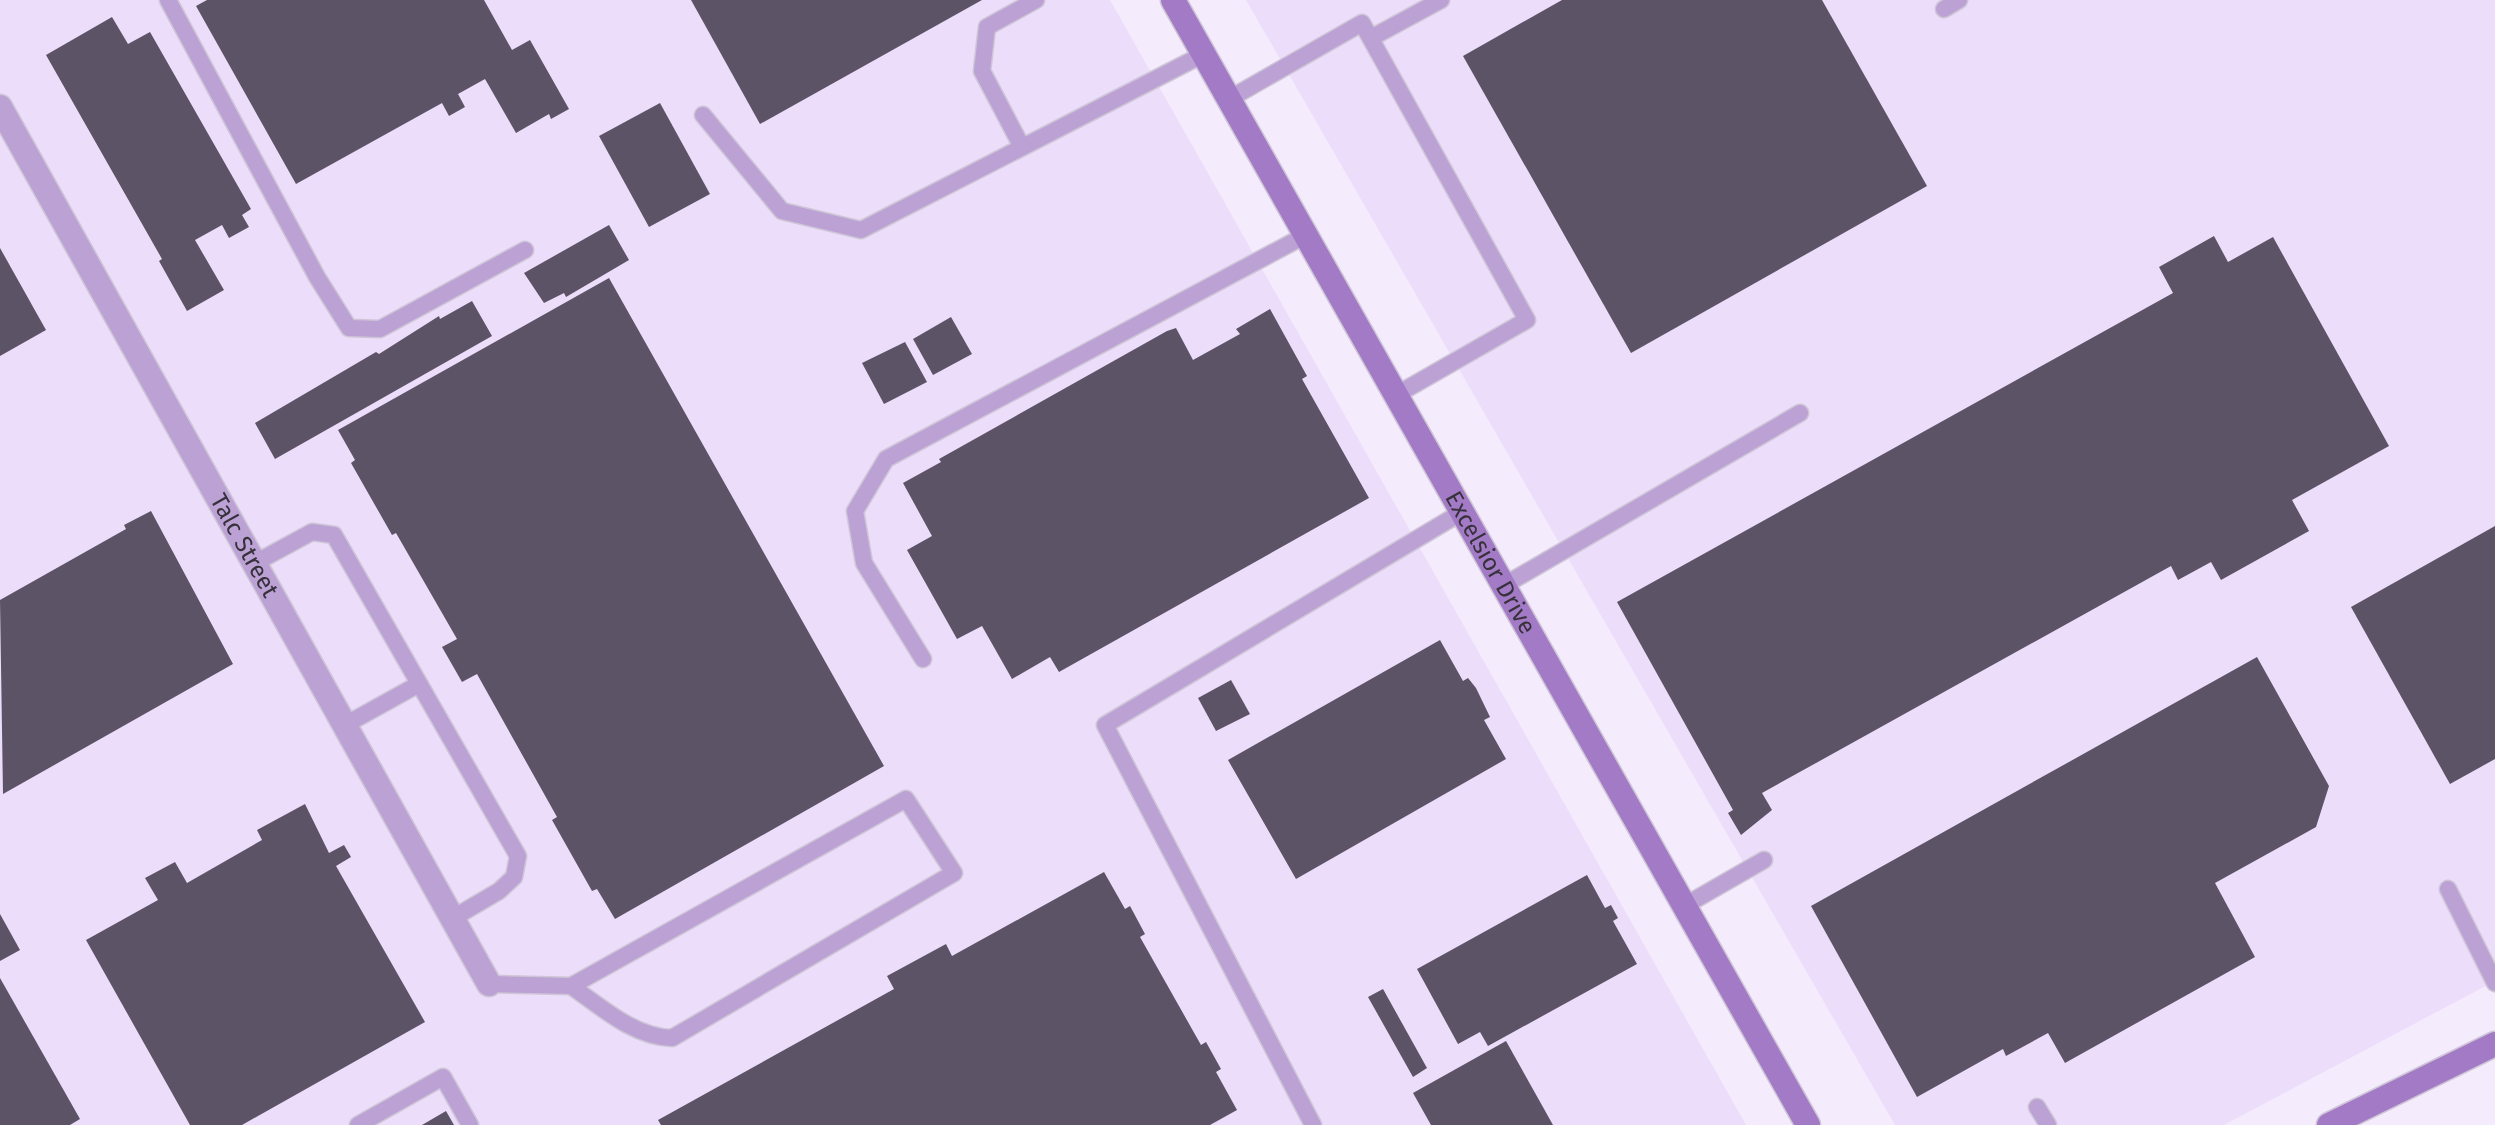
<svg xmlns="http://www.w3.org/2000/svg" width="2495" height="1125" font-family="'Fira Sans',sans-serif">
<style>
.built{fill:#ecddfb}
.building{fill:#5c5366}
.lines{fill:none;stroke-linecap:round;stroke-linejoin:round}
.lane-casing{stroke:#cec6d6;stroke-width:19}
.street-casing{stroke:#cec6d6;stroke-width:27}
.secondary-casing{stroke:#cec6d6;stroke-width:27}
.lane{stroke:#bca1d5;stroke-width:16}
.street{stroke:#bca1d5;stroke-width:24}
.secondary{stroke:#a37ac6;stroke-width:24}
.labels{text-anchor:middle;stroke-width:8;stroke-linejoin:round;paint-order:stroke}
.street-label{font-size:24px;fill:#36313a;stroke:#fcfcfc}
</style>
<rect width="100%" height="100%" fill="#f4ebfd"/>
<g class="built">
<path d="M0,0H1110L1746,1125H0Z"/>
<path d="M1246,0H2495V981L2224,1125H1895Z"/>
</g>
<g class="building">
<path d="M207,0H484L512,50L530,40L569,109L551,119L549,114L516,133L485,79L458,94L465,107L449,116L442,103L296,184L196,6Z"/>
<path d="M691,0H982L760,124Z"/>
<path d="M1562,0H1822L1927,186L1631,353L1463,56Z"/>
<path d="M112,17L128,44L150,32L251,209L242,215L249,227L229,238L222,225L195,240L224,290L187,311L159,261L162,259L46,55Z"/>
<path d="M660,103L710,194L649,227L599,136Z"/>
<path d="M609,225L629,260L566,297L564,293L544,303L524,273Z"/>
<path d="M2214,236L2228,262L2273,237L2389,446L2292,500L2309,531L2221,580L2211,562L2178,580L2171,566L1762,793L1772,810L1741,835L1728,813L1733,810L1617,602L2173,293L2159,267Z"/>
<path d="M0,248L46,330L0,356Z"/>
<path d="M609,278L884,766L615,919L597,889L592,891L552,820L557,817L477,674L462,682L442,647L457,639L396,533L392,535L351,463L355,460L338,430Z"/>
<path d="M472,301L492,336L275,459L255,423L376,352L379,354L439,316L440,319Z"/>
<path d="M1270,309L1307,376L1302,379L1369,498L1059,672L1050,657L1012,679L982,626L957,639L907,550L932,536L903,483L941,462L939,459L1167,331L1176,328L1193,360L1240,334L1236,329Z"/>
<path d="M951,317L972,354L933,375L913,339Z"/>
<path d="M905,342L927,382L884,404L862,363Z"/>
<path d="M151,511L233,664L3,794L0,600L126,529L124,525Z"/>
<path d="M2495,526V759L2450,784L2351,607Z"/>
<path d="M1440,640L1463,681L1468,678L1476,688L1490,717L1484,720L1506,759L1296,879L1228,760Z"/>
<path d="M2257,657L2329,786L2316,827L2215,883L2255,957L2065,1063L2048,1033L2006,1056L2003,1049L1917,1097L1811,906Z"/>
<path d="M1231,680L1250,714L1216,731L1198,698Z"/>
<path d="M305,804L329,853L344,845L351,857L336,866L425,1022L242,1125H190L86,940L158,900L145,878L175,862L187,883L262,840L257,830Z"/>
<path d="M1104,872L1125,909L1130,906L1145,934L1140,937L1201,1045L1206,1042L1221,1069L1216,1072L1237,1110L1210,1125H661L658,1120L894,989L887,976L946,944L952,956Z"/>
<path d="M1587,875L1605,908L1611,905L1618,918L1613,921L1637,964L1488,1046L1480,1032L1458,1044L1417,969Z"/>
<path d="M0,914L20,950L0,961Z"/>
<path d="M0,978L80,1119L70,1125H0Z"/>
<path d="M1383,989L1427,1068L1413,1077L1368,997Z"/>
<path d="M1506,1041L1553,1125H1431L1413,1093Z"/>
<path d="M446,1111L454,1125H422Z"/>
</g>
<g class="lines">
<g class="lane-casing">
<g id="lane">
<path d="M168,0L317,277L349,328L380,329L525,250"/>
<path d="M1944,9L1959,0"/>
<path d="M1371,38L1441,0"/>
<path d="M1229,99L1362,23L1527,320L1396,395"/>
<path d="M703,115L782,211L861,230L1204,54"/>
<path d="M1022,147L982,71L987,27L1036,0"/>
<path d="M255,563L312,532L334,535L518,856L514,877L499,891L453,918"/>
<path d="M1503,586L1800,413"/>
<path d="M923,659L864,563L855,511L886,459L1306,235"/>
<path d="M345,725L419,684"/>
<path d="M2448,889L2495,983"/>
<path d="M1684,906L1764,860"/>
<path d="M489,984L571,986L906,799L954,873L672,1038C634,1037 601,1007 571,986"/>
<path d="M2037,1107L2048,1125"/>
<path d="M358,1125L443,1077L470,1125"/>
<path d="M1313,1125L1105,725L1462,512"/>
</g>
</g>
<g class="street-casing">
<g id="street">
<path id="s1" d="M0,107L489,984"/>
</g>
</g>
<g class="secondary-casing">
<g id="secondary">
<path id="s2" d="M1173,0L1808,1125"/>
<path d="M2329,1125L2495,1044"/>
</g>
</g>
<use href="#lane" class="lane"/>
<use href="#street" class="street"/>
<use href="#secondary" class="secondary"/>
</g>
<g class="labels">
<g class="street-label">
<text dy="8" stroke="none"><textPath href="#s1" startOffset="502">Talc Street</textPath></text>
<text dy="8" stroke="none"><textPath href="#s2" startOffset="646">Excelsior Drive</textPath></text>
</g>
</g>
</svg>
